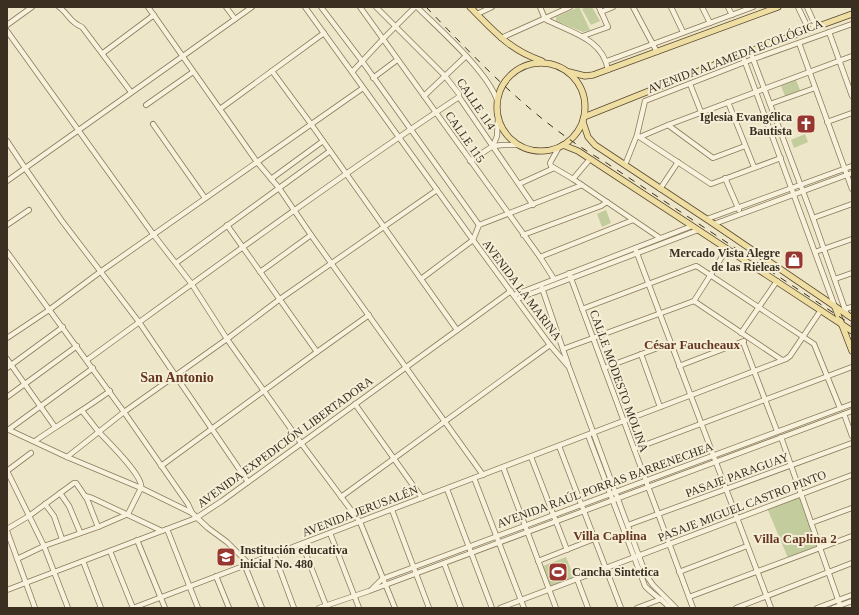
<svg xmlns="http://www.w3.org/2000/svg" width="859" height="615" font-family="'Times New Roman',serif">
<style>
.green{fill:#c2cc9c}
.lines{fill:none;stroke-linecap:round;stroke-linejoin:round}
.minor-casing{stroke:#8a795d;stroke-width:6}
.major-casing{stroke:#584731;stroke-width:7}
.minor{stroke:#f8f2dc;stroke-width:4.5}
.major{stroke:#efdea2;stroke-width:5.5}
.rail{stroke:#3b2f21;stroke-width:1;stroke-dasharray:7 7;stroke-linecap:butt}
.labels{text-anchor:middle;stroke-width:4;stroke-linejoin:round;paint-order:stroke}
.street-label{font-size:12px;fill:#3b2f21;stroke:#f5efd8}
.poi-label{font-size:12px;font-weight:bold;fill:#3b2f21;stroke:#f5efd8;text-anchor:end}
.neighbourhood-label{font-size:13px;font-weight:bold;fill:#663621;stroke:#f5efd8}
.quarter-label{font-size:14px;font-weight:bold;fill:#663621;stroke:#f5efd8}
</style>
<rect width="100%" height="100%" fill="#eee6c8"/>
<g class="green">
<path d="M579,7L590,30L583,32L556,21V17Z"/>
<path d="M586,7H592L600,21L591,25L582,9Z"/>
<path d="M796,80L800,90L785,96L781,86Z"/>
<path d="M805,134L808,142L794,148L791,140Z"/>
<path d="M606,210L611,223L602,227L597,214Z"/>
<path d="M799,496L818,546L788,558L767,508Z"/>
<path d="M566,557L574,577L550,587L543,566Z"/>
</g>
<g class="lines">
<g class="minor-casing">
<g id="minor">
<path d="M59,7C68,13 70,23 82,27L131,92"/>
<path d="M148,7L257,162L279,188L311,235L483,475"/>
<path d="M226,7L235,19"/>
<path d="M305,7L473,240L550,345L569,367L646,575L653,585L676,608"/>
<path d="M321,7L362,61L479,225"/>
<path d="M360,7L540,257L554,279"/>
<path d="M376,7L445,76L459,94V97L533,205"/>
<path d="M417,7C440,30 487,71 497,100"/>
<path d="M540,7L545,19"/>
<path d="M633,7L657,52"/>
<path d="M671,7L683,32"/>
<path d="M702,7L710,23"/>
<path d="M728,7L732,15"/>
<path d="M798,7L809,30"/>
<path d="M807,7L816,27"/>
<path d="M601,12L613,7"/>
<path d="M477,14L492,7"/>
<path d="M545,19C569,32 603,38 608,70"/>
<path d="M7,25L32,7"/>
<path d="M7,31L153,234L191,283L227,339L301,443L360,522L395,608"/>
<path d="M829,32L852,96"/>
<path d="M583,36L608,27L599,7"/>
<path d="M501,38L570,7"/>
<path d="M799,43L852,189"/>
<path d="M750,51L813,218L847,315"/>
<path d="M103,53L154,15"/>
<path d="M742,54L835,307"/>
<path d="M607,61L753,7"/>
<path d="M272,71L311,124L457,330"/>
<path d="M353,71L383,39L415,7"/>
<path d="M373,78L397,60"/>
<path d="M690,84L701,112"/>
<path d="M424,96L466,56"/>
<path d="M728,102L754,167"/>
<path d="M770,104L815,88"/>
<path d="M146,105L193,72"/>
<path d="M220,109L324,33"/>
<path d="M827,122L852,113"/>
<path d="M153,124L205,198"/>
<path d="M668,125L713,158L745,146"/>
<path d="M638,136L711,184L781,158"/>
<path d="M640,137L668,125L852,56"/>
<path d="M7,141L25,168L62,221L139,322L248,482"/>
<path d="M493,146L497,136L498,118"/>
<path d="M559,147L550,163L551,166L573,179L660,238"/>
<path d="M470,161L493,146L503,145H519"/>
<path d="M625,165L637,135L645,101L745,62L852,24"/>
<path d="M725,178L739,210"/>
<path d="M271,179L323,141"/>
<path d="M573,179L590,159"/>
<path d="M7,181L252,7"/>
<path d="M519,184L554,168"/>
<path d="M660,189L678,162"/>
<path d="M813,218L852,204"/>
<path d="M707,219L852,166"/>
<path d="M714,224L852,173"/>
<path d="M7,225L29,210"/>
<path d="M227,225L317,352"/>
<path d="M523,235L601,206L607,202"/>
<path d="M635,248L771,608"/>
<path d="M7,252L124,412L188,504L192,513"/>
<path d="M815,252L852,239"/>
<path d="M540,257L633,220"/>
<path d="M176,263L330,151"/>
<path d="M260,272L311,235"/>
<path d="M569,273L693,608"/>
<path d="M421,279L473,240L479,225L582,185"/>
<path d="M835,279L852,273"/>
<path d="M542,288L568,364"/>
<path d="M514,295L692,226"/>
<path d="M517,299L698,230"/>
<path d="M694,301L782,360"/>
<path d="M694,301L727,249"/>
<path d="M582,309L696,266L698,267L814,344L840,408"/>
<path d="M845,309L852,307"/>
<path d="M741,333L777,281"/>
<path d="M7,338L49,310L100,272L363,88"/>
<path d="M743,342L777,431"/>
<path d="M563,349L694,301"/>
<path d="M641,354L660,407"/>
<path d="M7,359L55,427"/>
<path d="M87,360C210,271 332,181 459,97"/>
<path d="M679,366L744,341"/>
<path d="M7,368L63,327"/>
<path d="M604,368L671,343"/>
<path d="M7,397L77,346"/>
<path d="M355,404L422,498"/>
<path d="M844,414L852,436"/>
<path d="M7,429L67,457L141,488L192,513L208,528L227,542L249,564"/>
<path d="M8,430L93,368"/>
<path d="M588,435L645,586C653,595 662,599 670,608"/>
<path d="M781,437L840,605"/>
<path d="M35,441C60,424 85,409 110,391"/>
<path d="M559,446L621,608"/>
<path d="M634,449L852,367"/>
<path d="M67,457L124,412L227,339L280,299L437,190"/>
<path d="M531,457L567,550"/>
<path d="M161,466L317,352L369,315"/>
<path d="M503,467L556,608"/>
<path d="M7,471L44,546L68,608"/>
<path d="M7,471L31,453"/>
<path d="M474,478L524,608"/>
<path d="M447,489L492,608"/>
<path d="M60,493L69,506L80,532"/>
<path d="M85,496L92,498L162,531"/>
<path d="M341,497L550,345"/>
<path d="M45,504L54,516L62,539"/>
<path d="M392,510L429,608"/>
<path d="M811,523L852,508"/>
<path d="M628,525L852,443"/>
<path d="M7,529L29,516L74,483H76L87,499L98,527"/>
<path d="M167,529L198,608"/>
<path d="M7,531L35,608"/>
<path d="M330,533L359,608"/>
<path d="M137,540L165,608"/>
<path d="M302,544L327,608"/>
<path d="M110,551L133,608"/>
<path d="M274,554L294,608"/>
<path d="M17,559L44,546L98,527L128,514L141,488C144,476 107,441 98,431C93,425 88,418 82,411"/>
<path d="M83,561L101,608"/>
<path d="M538,561L594,539"/>
<path d="M444,563L461,608"/>
<path d="M245,566L262,608"/>
<path d="M679,572L747,546"/>
<path d="M216,576L229,608"/>
<path d="M577,579L588,608"/>
<path d="M372,589L382,579L852,404"/>
<path d="M7,590L196,518L222,501L511,291"/>
<path d="M689,597L852,536"/>
<path d="M133,608L786,359L790,356L821,310"/>
<path d="M319,608L369,591L852,411"/>
<path d="M500,608L852,475"/>
<path d="M637,608L661,599"/>
<path d="M736,608L852,563"/>
<path d="M817,608L852,595"/>
<path d="M833,608L852,601"/>
</g>
</g>
<g class="major-casing">
<g id="major">
<path d="M470,7C494,31 509,50 542,61"/>
<circle cx="541" cy="107" r="44"/>
<path d="M569,72L585,76L593,75L778,7"/>
<path d="M584,117L739,55L852,14"/>
<path d="M583,122L588,137L595,145L714,224L852,318"/>
<path d="M563,145L578,151L852,331"/>
<path d="M835,307L852,351"/>
</g>
</g>
<use href="#minor" class="minor"/>
<use href="#major" class="major"/>
<path class="rail" d="M426,7C481,64 535,122 605,162L852,325"/>
</g>
<defs>
<g id="church-square" transform="scale(1)"><rect x="-9" y="-9" width="18" height="18" rx="4" fill="#98372f" stroke="#f5efd8"/><path d="M-1.2-6h2.4v3.5h3.3v2.4h-3.3V6h-2.4V-.1h-3.3v-2.4h3.3Z" fill="#fff"/></g>
<g id="shop-square" transform="scale(1)"><rect x="-9" y="-9" width="18" height="18" rx="4" fill="#98372f" stroke="#f5efd8"/><path d="M-5-2.5h2.3a2.7 3.5 0 0 1 5.4 0H5L5.5 6h-11ZM-1.5-2.5h3a1.5 2.3 0 0 0-3 0Z" fill="#fff"/></g>
<g id="school-square" transform="scale(1)"><rect x="-9" y="-9" width="18" height="18" rx="4" fill="#98372f" stroke="#f5efd8"/><path d="M0-5L7-2L0 1L-7-2ZM-4 1L0 2.5L4 1V4Q0 6-4 4Z" fill="#fff"/></g>
<g id="stadium-square" transform="scale(1)"><rect x="-9" y="-9" width="18" height="18" rx="4" fill="#98372f" stroke="#f5efd8"/><path d="M0-5a6.5 5 0 1 0 0 10a6.5 5 0 1 0 0-10ZM-3.5-1.8h7v3.6h-7Z" fill="#fff"/></g>
</defs>
<g fill-rule="evenodd">
<use href="#church-square" x="806" y="124"/>
<use href="#shop-square" x="794" y="260"/>
<use href="#school-square" x="226" y="557"/>
<use href="#stadium-square" x="558" y="572"/>
</g>
<g class="labels">
<g class="street-label">
<text transform="translate(735 56) rotate(-21)" y="4">AVENIDA ALAMEDA ECOLÓGICA</text>
<text transform="translate(476 104) rotate(56)" y="4">CALLE 114</text>
<text transform="translate(465 137) rotate(55)" y="4">CALLE 115</text>
<text transform="translate(522 290) rotate(53)" y="4">AVENIDA LA MARINA</text>
<text transform="translate(619 381) rotate(70)" y="4">CALLE MODESTO MOLINA</text>
<text transform="translate(285 442) rotate(-36)" y="4">AVENIDA EXPEDICIÓN LIBERTADORA</text>
<text transform="translate(737 475) rotate(-20)" y="4">PASAJE PARAGUAY</text>
<text transform="translate(605 485) rotate(-20)" y="4">AVENIDA RAÚL PORRAS BARRENECHEA</text>
<text transform="translate(742 506) rotate(-21)" y="4">PASAJE MIGUEL CASTRO PINTO</text>
<text transform="translate(360 511) rotate(-21)" y="4">AVENIDA JERUSALÉN</text>
</g>
<g class="poi-label">
<text x="792" y="121">Iglesia Evangélica<tspan x="792" dy="14">Bautista</tspan></text>
<text x="780" y="257">Mercado Vista Alegre<tspan x="780" dy="14">de las Rieleas</tspan></text>
<text x="240" y="554" text-anchor="start">Institución educativa<tspan x="240" dy="14">inicial No. 480</tspan></text>
<text x="572" y="576" text-anchor="start">Cancha Sintetica</text>
</g>
<g class="neighbourhood-label">
<text x="692" y="349">César Faucheaux</text>
<text x="610" y="540">Villa Caplina</text>
<text x="795" y="543">Villa Caplina 2</text>
</g>
<g class="quarter-label">
<text x="177" y="382">San Antonio</text>
</g>
</g>
<rect width="859" height="615" fill="none" stroke="#3b2f21" stroke-width="16"/>
</svg>
